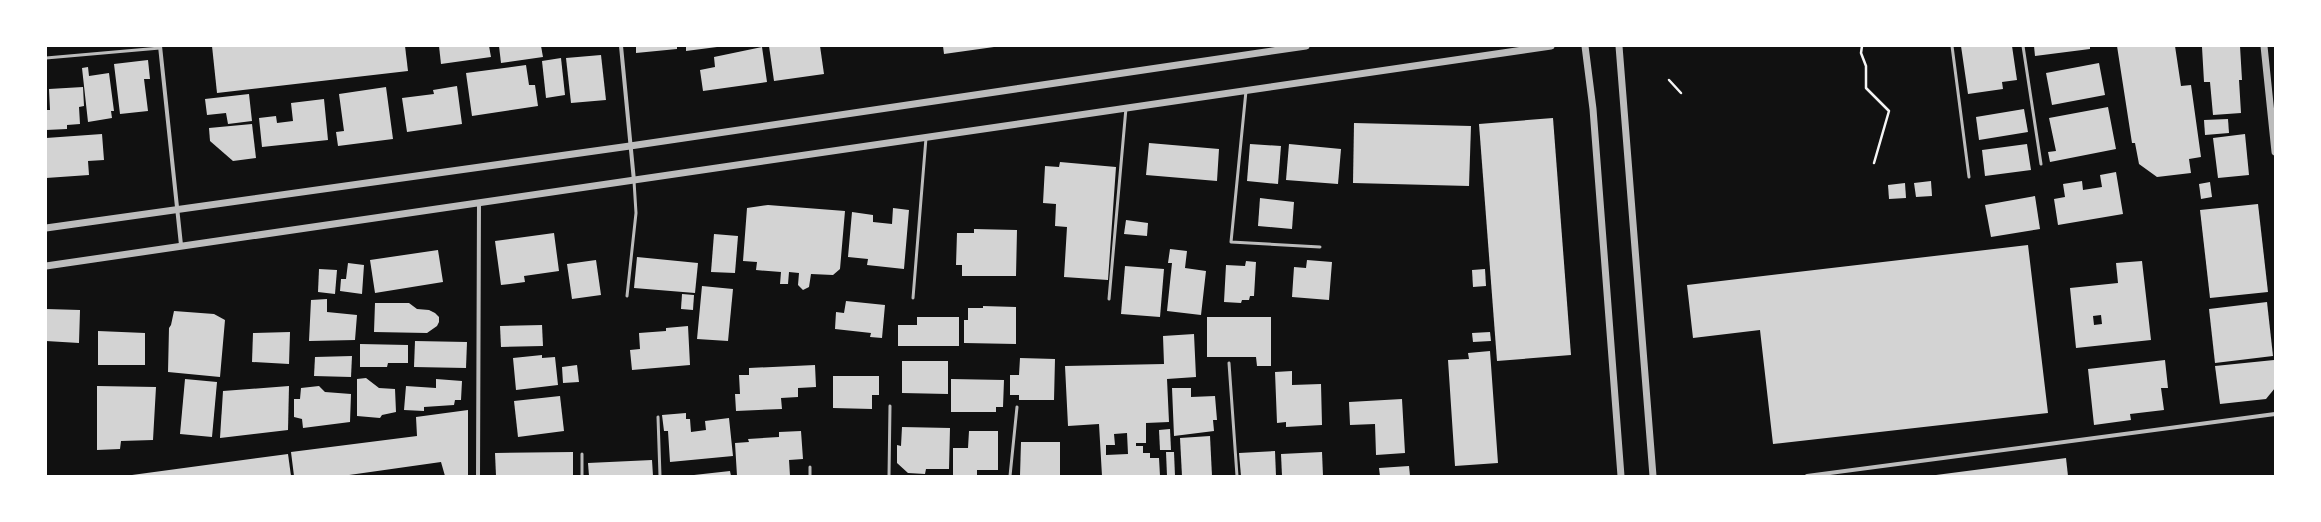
<svg xmlns="http://www.w3.org/2000/svg" width="2321" height="522" font-family="'Noto Serif',serif">
<style>
.building{fill:#d3d3d3;fill-rule:evenodd}
.lines{fill:none;stroke-linecap:round;stroke-linejoin:round}
.path{stroke:#f5f5f5;stroke-width:2.5}
.service{stroke:#bcbcbc;stroke-width:3}
.minor{stroke:#bcbcbc;stroke-width:4}
.tertiary{stroke:#bcbcbc;stroke-width:7}
</style>
<rect width="100%" height="100%" fill="#111"/>
<g class="building">
<path d="M212,46H405L408,71L217,93Z"/>
<path d="M439,46H489L491,57L441,64Z"/>
<path d="M499,46H541L543,57L501,63Z"/>
<path d="M636,46H677V49L636,53Z"/>
<path d="M686,46H717V47L686,51Z"/>
<path d="M769,46H820L824,74L774,81Z"/>
<path d="M943,46H994V47L944,54Z"/>
<path d="M1961,46H2012L2017,80L2002,82L2003,89L1968,94Z"/>
<path d="M2034,46H2090V49L2035,56Z"/>
<path d="M2117,46H2175L2181,86L2191,85L2201,157L2189,159L2191,173L2157,177L2139,164L2135,143H2132Z"/>
<path d="M2240,46L2242,80H2239L2241,113L2213,115L2210,82H2204L2202,47Z"/>
<path d="M762,47L767,82L703,91L700,70L715,67L714,57Z"/>
<path d="M601,55L606,100L571,103L566,58Z"/>
<path d="M561,58L565,95L546,98L542,61Z"/>
<path d="M148,60L150,79H144L148,111L120,114L114,64Z"/>
<path d="M2099,63L2105,95L2052,105L2046,73Z"/>
<path d="M526,65L529,85H535L538,106L472,116L466,73Z"/>
<path d="M88,67L89,76L109,73L114,111H111L112,118L88,122L82,68Z"/>
<path d="M457,86L462,124L407,132L402,98L434,94L433,90Z"/>
<path d="M83,87L84,106L79,107L80,124L67,125V129L46,130V110H50L49,89Z"/>
<path d="M386,87L393,139L338,146L336,132L344,131L339,94Z"/>
<path d="M249,94L252,121L228,124L226,113L207,115L205,99Z"/>
<path d="M324,99L328,140L262,147L259,118L276,116L277,123L293,121L291,103Z"/>
<path d="M2108,107L2116,149L2050,162L2048,152L2056,151L2049,118Z"/>
<path d="M2024,109L2028,132L1979,140L1976,117Z"/>
<path d="M1553,118L1571,355L1497,361L1479,124Z"/>
<path d="M2228,119L2229,133L2205,135L2204,120Z"/>
<path d="M1354,123L1471,126L1469,186L1353,183Z"/>
<path d="M252,124L256,158L233,161L210,141L209,128Z"/>
<path d="M102,134L104,160L88,161L89,175L46,178V138Z"/>
<path d="M2245,134L2249,175L2218,178L2213,138Z"/>
<path d="M1149,143L1219,149L1217,181L1146,175Z"/>
<path d="M1250,144L1281,146L1278,184L1247,181Z"/>
<path d="M1289,144L1341,149L1338,184L1286,180Z"/>
<path d="M2027,144L2031,170L1985,176L1982,150Z"/>
<path d="M1060,162L1116,167L1108,280L1064,277L1067,227L1055,226L1056,204L1043,203L1045,166L1059,167Z"/>
<path d="M2116,172L2123,214L2058,225L2054,199L2065,197L2063,184L2082,181L2083,190L2102,187L2100,175Z"/>
<path d="M1931,181L1932,196L1916,197L1914,183Z"/>
<path d="M2210,182L2212,197L2201,199L2199,184Z"/>
<path d="M1905,183L1906,198L1889,199L1888,185Z"/>
<path d="M2035,196L2040,229L1991,237L1985,205Z"/>
<path d="M1260,198L1294,202L1292,229L1258,226Z"/>
<path d="M2258,204L2268,292L2210,298L2200,210Z"/>
<path d="M768,205L845,211L840,269L833,275L811,274L809,287L803,290L798,285L799,273L789,272L788,284H780L781,272L756,270L757,262L743,261L747,208Z"/>
<path d="M893,208L909,210L904,269L867,265L868,259L848,257L852,212L873,215V222L892,224Z"/>
<path d="M1126,220L1148,223L1147,236L1124,234Z"/>
<path d="M974,229L1017,230L1016,276H962V265H956L957,233H974Z"/>
<path d="M554,233L559,271L524,276L525,282L501,285L495,241Z"/>
<path d="M714,234L738,236L735,273L711,272Z"/>
<path d="M2028,245L2048,413L1773,444L1760,330L1693,338L1687,285Z"/>
<path d="M1170,249L1187,251L1185,268L1206,271L1201,315L1167,311L1172,263H1168Z"/>
<path d="M438,250L443,282L375,293L370,260Z"/>
<path d="M637,257L698,263L695,293L634,288Z"/>
<path d="M596,260L601,295L572,299L567,264Z"/>
<path d="M1307,260L1332,262L1329,300L1292,297L1294,267L1306,268Z"/>
<path d="M1246,261L1256,262L1254,296H1250L1249,300H1242L1241,303L1224,302L1226,265L1245,266Z"/>
<path d="M2142,261L2151,340L2076,348L2070,288L2118,283L2116,263ZM2101,315L2102,324L2094,325L2093,316Z"/>
<path d="M348,263L364,265L362,294L340,291L341,279H346Z"/>
<path d="M1125,266L1164,269L1160,317L1121,314Z"/>
<path d="M319,269L337,270L335,294L318,292Z"/>
<path d="M1485,269L1486,286L1473,287L1472,270Z"/>
<path d="M702,286L733,289L728,341L697,339Z"/>
<path d="M682,294L694,295L693,310L681,309Z"/>
<path d="M327,299V312L357,315L355,340L309,341L311,300Z"/>
<path d="M846,301L885,305L882,338L870,337L871,333L835,329L836,312L844,313Z"/>
<path d="M2267,302L2273,356L2215,363L2209,309Z"/>
<path d="M375,303H409L417,309L429,310L435,313L439,317V322L437,326L427,333L374,332Z"/>
<path d="M983,306L1016,307V344L964,343V320H968V308H983Z"/>
<path d="M46,309L80,310L79,343L46,341Z"/>
<path d="M174,311L214,314L225,320L220,377L168,372L169,328L171,325Z"/>
<path d="M917,317H959V346H898V325H917Z"/>
<path d="M1207,317H1271V366H1257L1256,357H1207Z"/>
<path d="M542,325L543,346L501,347L500,326Z"/>
<path d="M688,326L690,365L632,370L630,350L640,349L639,333L666,331V328Z"/>
<path d="M98,331L145,333V365H98Z"/>
<path d="M290,332L289,364L252,362L253,333Z"/>
<path d="M1490,332L1491,341L1473,342L1472,333Z"/>
<path d="M1194,334L1196,377L1167,379L1169,422L1146,423V443H1136V446H1143V453H1150V458H1159L1160,476H1102L1099,424L1068,426L1065,366L1164,364L1163,336ZM1127,433L1128,454L1106,455V445H1115L1114,434Z"/>
<path d="M415,341L467,342L466,368L414,367Z"/>
<path d="M360,344L408,345V363H388L387,367H360Z"/>
<path d="M1490,351L1498,463L1455,466L1448,360L1469,359L1468,353Z"/>
<path d="M542,355V358L555,357L558,385L516,390L513,358Z"/>
<path d="M352,356L351,377L314,376L315,357Z"/>
<path d="M1020,358L1055,359L1054,400H1019V395H1010V375H1019Z"/>
<path d="M2165,360L2168,388H2161L2164,410L2130,414L2131,420L2094,425L2088,369Z"/>
<path d="M2274,360L2275,388L2266,399L2220,404L2215,366Z"/>
<path d="M902,361H948V394L902,393Z"/>
<path d="M577,365L579,382L563,383L562,367Z"/>
<path d="M815,365L816,387L798,388V397L781,398L782,409L736,411L735,394H740L739,375H749V368Z"/>
<path d="M1292,371V385L1321,384L1322,425L1286,427V422L1277,423L1275,372Z"/>
<path d="M833,376H879V395H872V409L833,408Z"/>
<path d="M366,378L379,388L395,389L396,412L382,415L380,418L357,416V379Z"/>
<path d="M185,379L217,382L212,437L180,434Z"/>
<path d="M436,379L462,381L461,400H455L454,405L424,407V411L404,410L406,386L436,388Z"/>
<path d="M951,379L1004,380L1003,407H996V412H951Z"/>
<path d="M97,386L156,387L153,440L121,441L120,449L97,450Z"/>
<path d="M289,386L288,430L220,438L223,391Z"/>
<path d="M319,386L325,392L351,394L350,422L303,428L302,419L294,417V399H300L301,388Z"/>
<path d="M1172,388H1191V397L1215,396L1217,420H1213L1214,431L1174,436Z"/>
<path d="M560,396L564,431L518,437L514,401Z"/>
<path d="M1402,399L1405,453L1376,455L1375,424L1350,425L1349,402Z"/>
<path d="M468,410V476H445L441,462L342,476H294L291,452L417,436L416,417Z"/>
<path d="M686,413V419H690L691,432L706,430L705,421L729,418L733,456L670,462L668,431H664L662,415Z"/>
<path d="M902,427L950,428L949,469H926L925,474L908,473L897,463V445L901,446Z"/>
<path d="M1170,429L1171,450H1160L1159,430Z"/>
<path d="M801,431L803,459L789,460L790,476H737L735,443L749,442L748,439L779,437V432Z"/>
<path d="M969,431H998V470H977V476H953V448H968Z"/>
<path d="M1210,436L1212,476H1182L1180,438Z"/>
<path d="M1021,442H1060V476H1020Z"/>
<path d="M1275,451L1276,476H1241L1239,453Z"/>
<path d="M573,452V476H496L495,453Z"/>
<path d="M1166,452H1174L1175,476H1167Z"/>
<path d="M1322,452L1323,476H1282L1281,454Z"/>
<path d="M288,454L291,476H132V475Z"/>
<path d="M2066,458L2068,476H1936V475Z"/>
<path d="M652,460L653,476H589L588,463Z"/>
<path d="M1409,466L1410,476H1380L1379,468Z"/>
<path d="M730,471L731,476H694V475Z"/>
</g>
<g class="lines">
<g class="path">
<path d="M1862,46L1861,53L1866,66V88L1889,111L1874,163"/>
<path d="M1669,80L1681,93"/>
</g>
<g class="service">
<path d="M1952,46L1969,177"/>
<path d="M2023,46L2041,164"/>
<path d="M46,58L160,48"/>
<path d="M1246,91L1231,242L1320,247"/>
<path d="M627,296L636,213L634,181"/>
<path d="M913,298L926,138"/>
<path d="M1109,299L1126,108"/>
<path d="M1229,363L1237,476"/>
<path d="M658,417L660,476"/>
<path d="M582,454V476"/>
<path d="M810,476V467"/>
<path d="M889,476L890,406"/>
<path d="M1010,476L1017,407"/>
</g>
<g class="minor">
<path d="M160,46L181,245"/>
<path d="M621,46L634,181"/>
<path d="M478,476L479,203"/>
<path d="M1807,476L2275,414"/>
</g>
<g class="tertiary">
<path d="M1585,46L1593,109L1621,476"/>
<path d="M1619,46L1653,476"/>
<path d="M2264,46L2275,152"/>
<path d="M46,228L630,146L1306,46"/>
<path d="M46,266L1551,46"/>
</g>
</g>
<rect width="2321" height="522" fill="none" stroke="#ffffff" stroke-width="94"/>
</svg>
